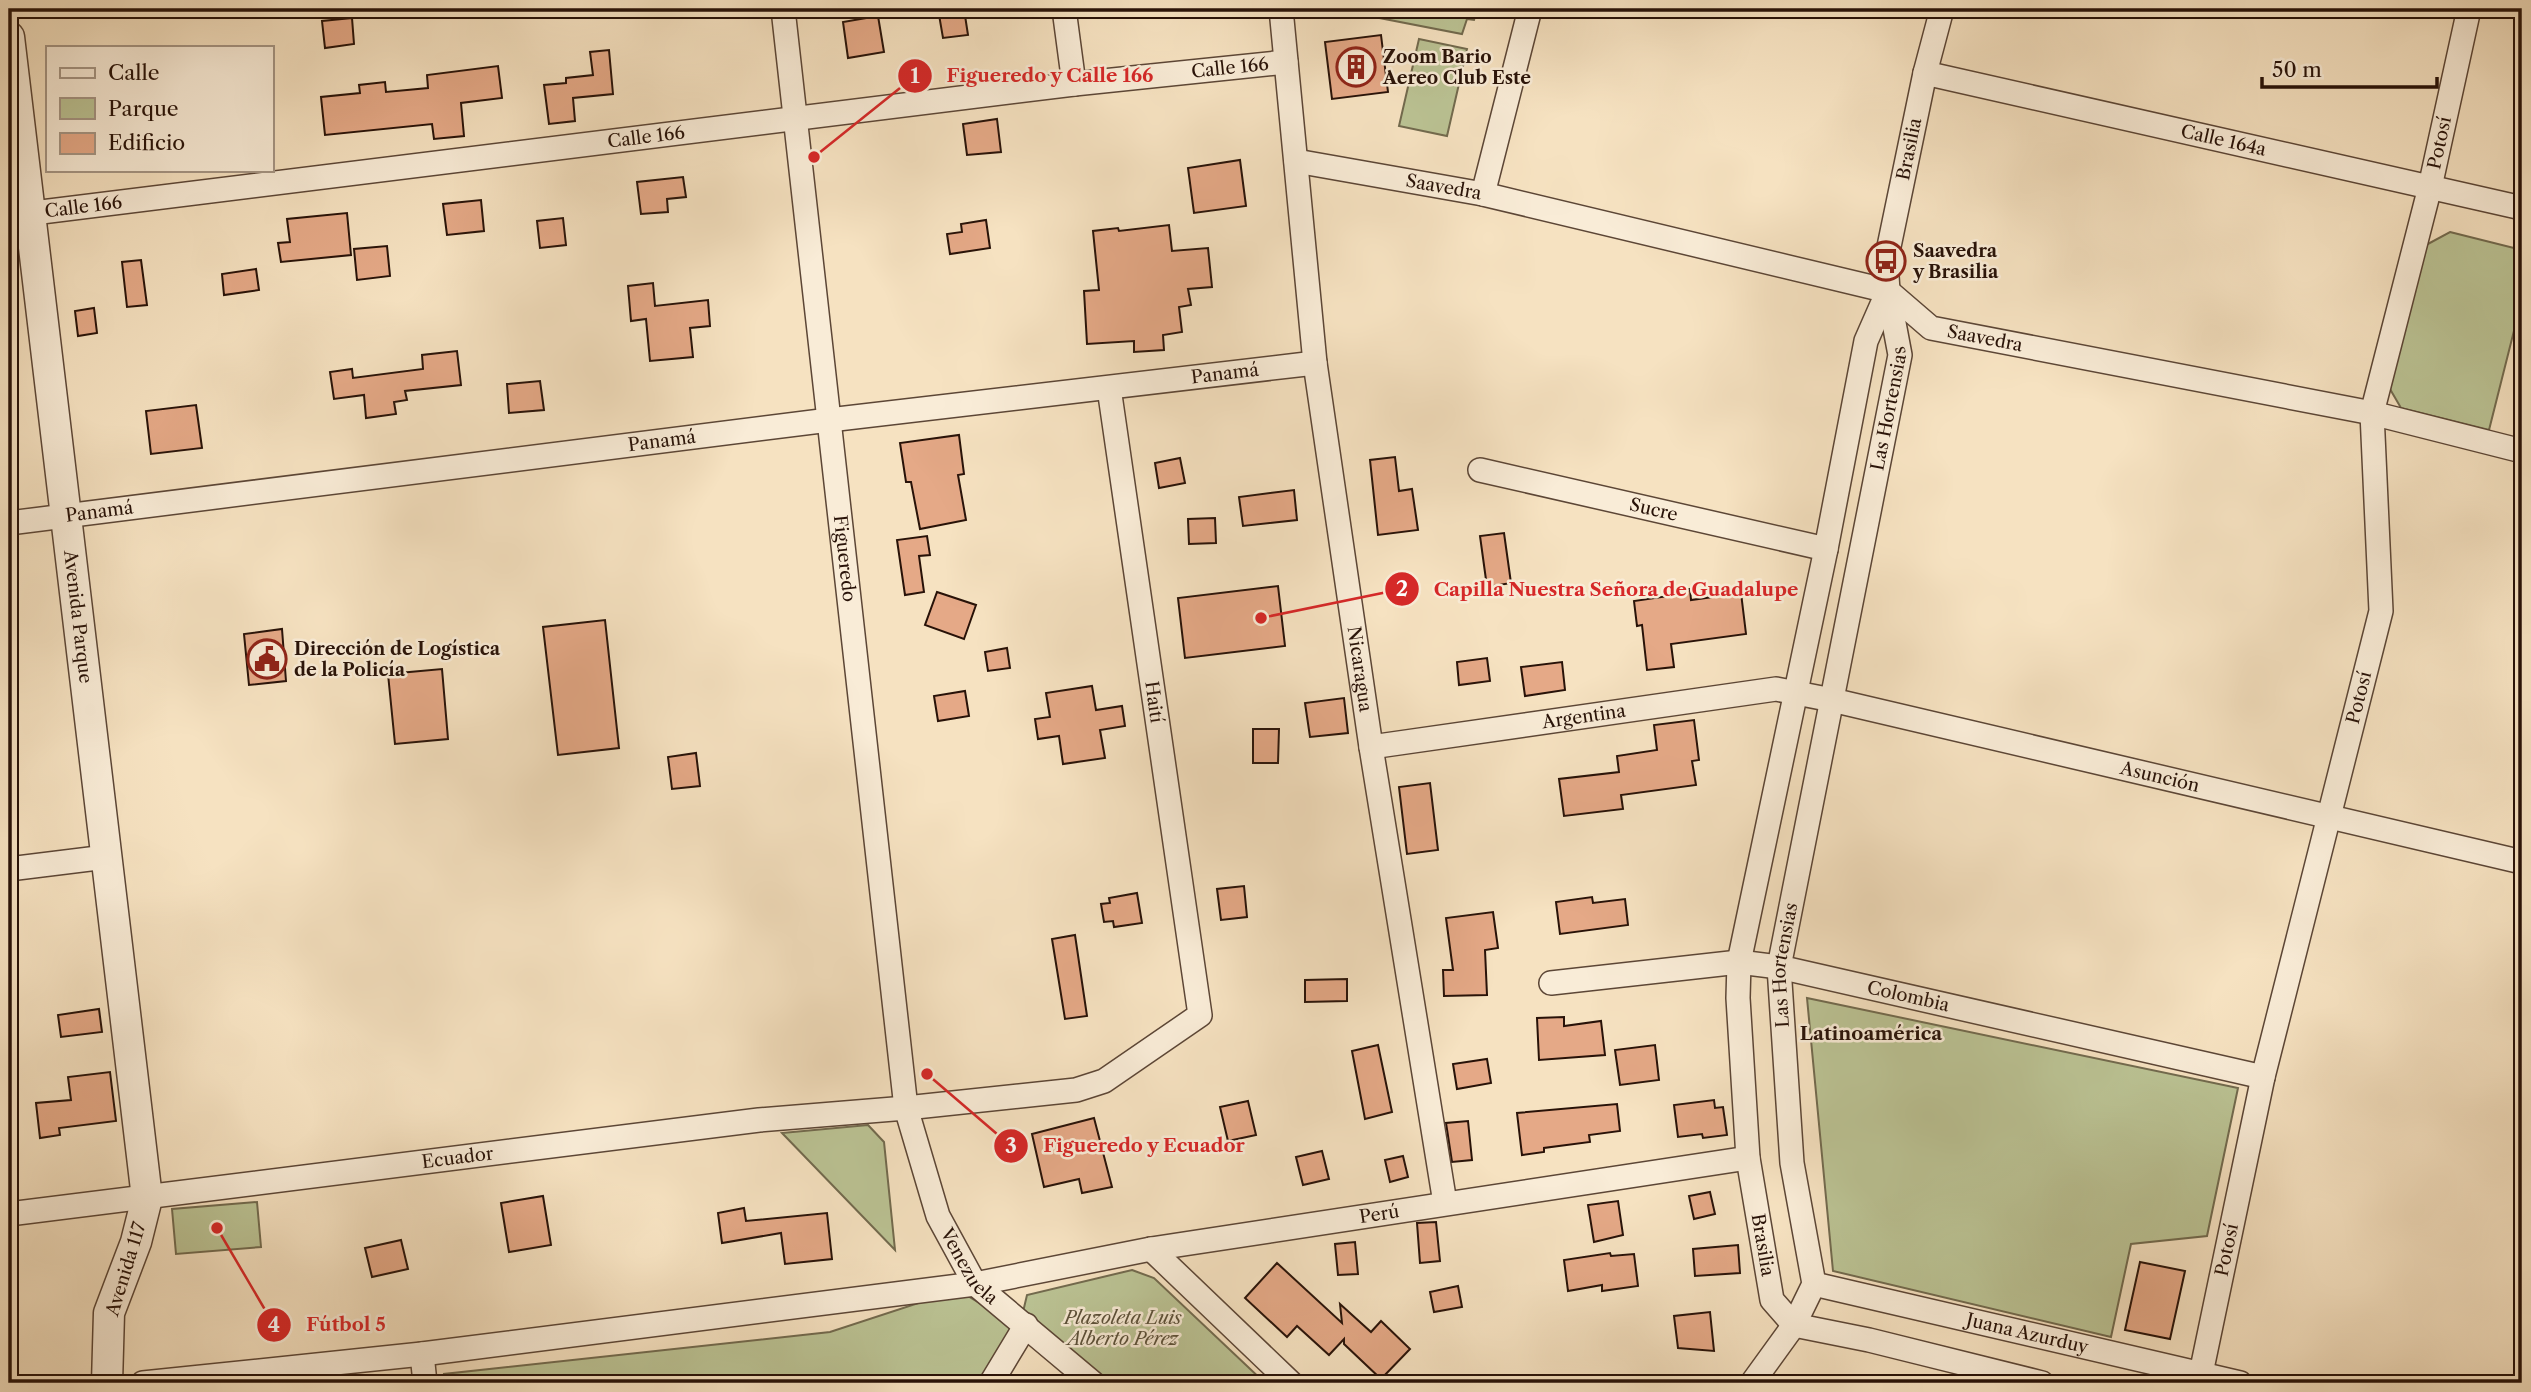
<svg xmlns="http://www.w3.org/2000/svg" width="2531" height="1392" font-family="'Libre Caslon Text',serif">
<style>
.green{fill:#bbc394;stroke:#726a4e;stroke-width:2}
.building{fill:#e5a987;stroke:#281208;stroke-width:2}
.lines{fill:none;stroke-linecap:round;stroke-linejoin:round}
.minor-casing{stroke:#5c4636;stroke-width:26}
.tertiary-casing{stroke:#5c4636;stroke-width:33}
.minor{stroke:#f9ecd7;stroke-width:23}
.tertiary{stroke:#f9ecd7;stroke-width:30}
.labels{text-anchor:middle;stroke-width:5;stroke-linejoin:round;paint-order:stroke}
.poi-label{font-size:18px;font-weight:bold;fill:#281208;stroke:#f9ecd7;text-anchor:start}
.street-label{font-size:18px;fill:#281208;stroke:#f9ecd7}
.park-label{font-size:18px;font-style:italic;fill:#5b5039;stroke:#f9ecd7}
.neighbourhood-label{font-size:19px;font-weight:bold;fill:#281208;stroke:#f9ecd7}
.leader{fill:none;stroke:#d62828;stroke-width:2.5}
.callout-dot{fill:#d62828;stroke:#f9ecd7;stroke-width:2.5}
.mark-label{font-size:21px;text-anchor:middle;font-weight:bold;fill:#fff}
.callout-label{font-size:19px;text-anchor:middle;font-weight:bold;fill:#d62828;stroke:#f9ecd7;stroke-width:5;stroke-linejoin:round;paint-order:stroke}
</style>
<rect width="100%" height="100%" fill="#f6e2c1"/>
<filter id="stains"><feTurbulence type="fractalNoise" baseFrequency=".00286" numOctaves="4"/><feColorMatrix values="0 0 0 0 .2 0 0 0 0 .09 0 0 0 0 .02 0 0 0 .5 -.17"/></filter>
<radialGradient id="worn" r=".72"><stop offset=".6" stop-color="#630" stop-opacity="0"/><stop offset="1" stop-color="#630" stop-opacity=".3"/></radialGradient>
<g class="green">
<path d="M1333,9H1477L1474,20L1467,19L1462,34Z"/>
<path d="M1419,39L1467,49L1447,136L1399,126Z"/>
<path d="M2450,232L2522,250V299L2489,430L2401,408L2390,389L2426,245Z"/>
<path d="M1807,998L2238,1088L2207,1236L2131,1244L2111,1337L1833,1271Z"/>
<path d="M868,1125L884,1142L895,1250L782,1133Z"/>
<path d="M257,1202L261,1247L176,1254L172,1209Z"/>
<path d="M1132,1270L1154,1278L1265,1383H1102L1023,1312L1027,1295Z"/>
<path d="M958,1290L1030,1334L1000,1383H445L444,1374L830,1332Z"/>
</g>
<g class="building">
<path d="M938,9H964L968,35L943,38Z"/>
<path d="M878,16L884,52L848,58L843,22Z"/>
<path d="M352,18L354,44L325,48L322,21Z"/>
<path d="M1381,35L1388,92L1332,99L1325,42Z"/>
<path d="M609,50L613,94L573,98L575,121L549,124L544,85L566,83V78L593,75L590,52Z"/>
<path d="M498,66L502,98L461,103L464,136L434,139L432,124L325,135L321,97L360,93L359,85L385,82L386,92L428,88L427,75Z"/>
<path d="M997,119L1001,152L967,155L963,124Z"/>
<path d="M1240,160L1246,206L1194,213L1188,168Z"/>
<path d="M683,177L686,197L667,199L668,212L641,214L637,182Z"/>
<path d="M481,200L484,231L447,235L443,204Z"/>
<path d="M347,213L351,255L281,262L278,243L290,242L287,219Z"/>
<path d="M563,218L566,245L540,248L537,221Z"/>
<path d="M986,220L990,248L950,254L947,234L962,232L961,224Z"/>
<path d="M1169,225L1172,251L1208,248L1212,287L1188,289L1191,305L1179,307L1182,332L1163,335L1164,350L1134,352V341L1087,344L1084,291L1099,290L1093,231L1118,228L1119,231Z"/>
<path d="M387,246L390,276L357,280L354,249Z"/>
<path d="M141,260L147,305L127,307L122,262Z"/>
<path d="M256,269L259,290L224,295L222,274Z"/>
<path d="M653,283L655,306L708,300L710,326L690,328L693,357L650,361L646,319L631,321L628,286Z"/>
<path d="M94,308L97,333L78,336L75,311Z"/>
<path d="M457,351L461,385L405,391L407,400L394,402L396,414L366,418L364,395L334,399L330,372L352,369L353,378L423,369L422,355Z"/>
<path d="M540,381L544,410L509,413L507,384Z"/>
<path d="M196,405L202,448L151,454L146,411Z"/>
<path d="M959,435L964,474L958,475L966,520L920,529L911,482H906L900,443Z"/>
<path d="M1395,457L1399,491L1412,489L1418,530L1378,535L1370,460Z"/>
<path d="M1180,458L1185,483L1159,488L1155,463Z"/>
<path d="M1294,490L1297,520L1243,526L1239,497Z"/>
<path d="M1215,518L1216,543L1189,544L1188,519Z"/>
<path d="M1504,533L1511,583L1487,587L1480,536Z"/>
<path d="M927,536L930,555L919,556L924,592L905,595L897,540Z"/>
<path d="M1278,586L1285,646L1185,658L1178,598Z"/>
<path d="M1690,589L1691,600L1741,593L1746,634L1671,644L1674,667L1647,670L1642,625L1637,626L1634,601L1669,596V592Z"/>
<path d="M937,592L976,605L964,639L925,625Z"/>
<path d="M605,620L619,748L558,755L543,627Z"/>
<path d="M282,629L286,681L249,685L244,634Z"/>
<path d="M1007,648L1010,668L988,671L985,652Z"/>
<path d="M1487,658L1490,681L1459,685L1457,662Z"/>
<path d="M1562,662L1565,690L1525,696L1521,667Z"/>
<path d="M442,669L448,739L395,744L388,674Z"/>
<path d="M1092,686L1096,710L1122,706L1125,726L1100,730L1105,758L1063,764L1059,736L1038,739L1035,719L1050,717L1046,693Z"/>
<path d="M965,691L969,716L938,721L934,696Z"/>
<path d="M1344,698L1348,733L1310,737L1305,703Z"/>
<path d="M1694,720L1699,760L1692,761L1696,785L1621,795L1623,809L1564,816L1559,779L1619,772L1617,756L1657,750L1654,725Z"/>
<path d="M1253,729H1279L1278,763H1253Z"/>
<path d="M696,753L700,786L672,789L668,757Z"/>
<path d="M1430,783L1438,850L1407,854L1399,787Z"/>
<path d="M1244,886L1247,917L1221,920L1217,889Z"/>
<path d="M1137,893L1142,923L1114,927L1113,921L1104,922L1101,904L1110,903L1109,898Z"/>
<path d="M1592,897L1593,903L1625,899L1628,925L1560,934L1556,902Z"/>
<path d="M1493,912L1498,948L1485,950L1487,995L1444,996L1443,970H1453L1446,918Z"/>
<path d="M1075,935L1087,1016L1065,1019L1052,939Z"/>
<path d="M1347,979V1001L1305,1002V980Z"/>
<path d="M99,1009L102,1032L61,1037L58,1015Z"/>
<path d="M1564,1017V1026L1601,1021L1605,1055L1539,1060L1537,1018Z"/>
<path d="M1378,1045L1392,1112L1365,1119L1352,1051Z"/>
<path d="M1655,1045L1659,1080L1620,1085L1615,1050Z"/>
<path d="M1487,1059L1491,1083L1457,1089L1453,1064Z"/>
<path d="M110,1072L116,1121L59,1128L60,1135L40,1138L36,1103L71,1100L68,1077Z"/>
<path d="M1714,1100L1715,1108L1723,1107L1727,1135L1703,1138L1702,1134L1678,1137L1674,1105Z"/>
<path d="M1248,1101L1256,1135L1228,1141L1220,1107Z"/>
<path d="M1617,1104L1620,1131L1589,1135L1590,1142L1544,1148V1152L1522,1155L1517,1113Z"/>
<path d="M1094,1118L1112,1187L1082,1193L1079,1179L1044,1187L1032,1134Z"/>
<path d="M1468,1121L1472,1160L1452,1162L1446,1123Z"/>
<path d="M1322,1151L1329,1179L1303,1185L1296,1157Z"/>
<path d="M1403,1156L1408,1177L1390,1182L1385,1160Z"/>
<path d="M1710,1192L1715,1214L1694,1219L1689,1196Z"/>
<path d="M543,1196L551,1245L509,1252L501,1203Z"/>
<path d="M1618,1201L1623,1235L1594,1242L1588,1205Z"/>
<path d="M744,1208L746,1221L827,1213L832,1259L785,1264L781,1233L722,1243L718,1213Z"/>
<path d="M1436,1222L1440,1261L1420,1263L1417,1223Z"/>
<path d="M401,1240L408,1269L372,1277L365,1248Z"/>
<path d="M1355,1242L1358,1274L1338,1275L1335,1244Z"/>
<path d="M1738,1245L1740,1273L1695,1276L1693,1249Z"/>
<path d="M1610,1253L1611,1256L1634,1254L1638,1286L1602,1291V1285L1568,1291L1564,1260Z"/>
<path d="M2140,1262L2185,1271L2170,1339L2125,1330Z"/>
<path d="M1277,1263L1342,1323L1340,1304L1371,1332L1381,1321L1410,1349L1381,1379L1344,1344V1339L1329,1355L1297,1326L1287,1337L1245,1298Z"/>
<path d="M1458,1286L1462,1307L1434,1312L1430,1292Z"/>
<path d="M1710,1312L1714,1351L1678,1348L1674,1316Z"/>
</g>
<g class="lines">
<g class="minor-casing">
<g id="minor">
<path id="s1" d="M783,9L906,1108L938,1216L975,1284L1093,1383"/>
<path d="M1064,9L1074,84"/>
<path id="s2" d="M1281,9L1315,363L1371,747L1445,1203"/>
<path id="s3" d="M1925,73L2522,208"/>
<path id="s4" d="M1296,161L1483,194L1888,291L1931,328L2372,413L2522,451"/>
<path d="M1483,194L1530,9"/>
<path id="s5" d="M9,216L1074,84L1286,62"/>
<path id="s6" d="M1888,291L1866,341L1826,549L1739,962L1738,998L1748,1158L1772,1300L1794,1325L1869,1340L2042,1383"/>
<path id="s7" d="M1480,470L1826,549"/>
<path id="s8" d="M9,523L829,420L1315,363"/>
<path id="s9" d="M1371,747L1776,689L1832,700L2522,862"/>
<path d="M9,869L106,857"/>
<path id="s10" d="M1551,983L1739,962L1779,967L2263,1077"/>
<path id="s11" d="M9,1214L759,1120L906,1108L1076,1090L1104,1081L1200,1015L1109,388"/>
<path d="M1151,1249L1291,1383"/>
<path id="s12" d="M1814,1284L2240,1383"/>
<path d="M422,1354L425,1383"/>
<path id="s13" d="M143,1383L422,1354L975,1284L1151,1249L1748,1158"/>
<path d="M991,1383L1026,1325"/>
<path id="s14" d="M1752,1383L1794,1325L1814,1284L1792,1163L1779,967L1900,355L1888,291L1886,261L1925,73L1942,9"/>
<path id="s15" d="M2199,1383L2263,1077L2381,611L2372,413L2430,187L2469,9"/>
</g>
</g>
<g class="tertiary-casing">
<g id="tertiary">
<path id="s16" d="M9,37L147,1198L136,1242L109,1313L107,1383"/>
</g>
</g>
<use href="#minor" class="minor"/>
<use href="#tertiary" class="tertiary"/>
</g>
<defs>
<g id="building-ring" transform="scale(2.0125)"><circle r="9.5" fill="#f9ecd7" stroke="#8f2418" stroke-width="1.5"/><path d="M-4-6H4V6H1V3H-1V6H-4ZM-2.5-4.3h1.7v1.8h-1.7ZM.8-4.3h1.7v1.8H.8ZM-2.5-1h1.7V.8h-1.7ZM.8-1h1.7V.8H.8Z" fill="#8f2418"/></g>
<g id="bus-ring" transform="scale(2.0125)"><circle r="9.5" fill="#f9ecd7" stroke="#8f2418" stroke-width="1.5"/><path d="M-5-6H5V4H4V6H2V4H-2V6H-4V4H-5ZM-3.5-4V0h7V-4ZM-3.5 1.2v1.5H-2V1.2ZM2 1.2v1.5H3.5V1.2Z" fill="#8f2418"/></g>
<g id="civic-ring" transform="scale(2.0125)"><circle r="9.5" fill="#f9ecd7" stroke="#8f2418" stroke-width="1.5"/><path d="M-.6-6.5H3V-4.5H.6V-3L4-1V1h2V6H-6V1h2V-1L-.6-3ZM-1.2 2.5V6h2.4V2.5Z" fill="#8f2418"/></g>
</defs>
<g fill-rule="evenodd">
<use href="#building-ring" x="1356" y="67"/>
<use href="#bus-ring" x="1886" y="261"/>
<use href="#civic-ring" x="267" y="659"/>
</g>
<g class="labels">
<g class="poi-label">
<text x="1383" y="63">Zoom Bario<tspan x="1383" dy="21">Aereo Club Este</tspan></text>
<text x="1913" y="257">Saavedra<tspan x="1913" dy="21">y Brasilia</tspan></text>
<text x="294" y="655">Dirección de Logística<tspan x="294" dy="21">de la Policía</tspan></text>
</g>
<g class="street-label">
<text dy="6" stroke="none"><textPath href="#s5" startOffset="1230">Calle 166</textPath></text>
<text dy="6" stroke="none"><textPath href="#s5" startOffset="642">Calle 166</textPath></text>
<text dy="6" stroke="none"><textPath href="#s3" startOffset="306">Calle 164a</textPath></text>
<text dy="6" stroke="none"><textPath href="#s15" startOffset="1270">Potosí</textPath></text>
<text dy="6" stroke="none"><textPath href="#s14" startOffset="1270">Brasilia</textPath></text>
<text dy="6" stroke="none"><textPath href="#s4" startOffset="150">Saavedra</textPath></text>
<text dy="6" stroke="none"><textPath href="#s5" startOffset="75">Calle 166</textPath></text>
<text dy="6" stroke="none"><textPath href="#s4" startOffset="718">Saavedra</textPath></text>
<text dy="6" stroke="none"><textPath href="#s8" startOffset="1225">Panamá</textPath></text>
<text dy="6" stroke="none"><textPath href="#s14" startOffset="1006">Las Hortensias</textPath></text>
<text dy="6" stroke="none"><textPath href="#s8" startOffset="658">Panamá</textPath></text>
<text dy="6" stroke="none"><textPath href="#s7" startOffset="178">Sucre</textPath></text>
<text dy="6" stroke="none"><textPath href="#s8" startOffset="91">Panamá</textPath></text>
<text dy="6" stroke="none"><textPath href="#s1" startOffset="553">Figueredo</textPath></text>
<text dy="6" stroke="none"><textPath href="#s16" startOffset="584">Avenida Parque</textPath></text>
<text dy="6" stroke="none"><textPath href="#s2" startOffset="665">Nicaragua</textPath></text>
<text dy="6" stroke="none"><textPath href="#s15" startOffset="704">Potosí</textPath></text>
<text transform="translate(1154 702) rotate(82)" y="6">Haití</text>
<text dy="6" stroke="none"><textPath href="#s9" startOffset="215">Argentina</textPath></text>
<text dy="6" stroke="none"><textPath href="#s9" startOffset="803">Asunción</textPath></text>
<text dy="6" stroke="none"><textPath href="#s14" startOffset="439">Las Hortensias</textPath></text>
<text dy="6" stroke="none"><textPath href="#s10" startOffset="362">Colombia</textPath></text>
<text dy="6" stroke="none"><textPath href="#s11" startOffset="452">Ecuador</textPath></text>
<text dy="6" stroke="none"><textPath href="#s13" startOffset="1248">Perú</textPath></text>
<text dy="6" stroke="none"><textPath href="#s6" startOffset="973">Brasilia</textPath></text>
<text dy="6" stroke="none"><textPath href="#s15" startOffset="136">Potosí</textPath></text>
<text dy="6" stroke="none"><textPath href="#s1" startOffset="1278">Venezuela</textPath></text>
<text transform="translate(126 1269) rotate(-73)" y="6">Avenida 117</text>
<text dy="6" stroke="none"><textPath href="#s12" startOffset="219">Juana Azurduy</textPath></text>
</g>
<g class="park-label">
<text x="1123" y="1324">Plazoleta Luis<tspan x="1123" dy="21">Alberto Pérez</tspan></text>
</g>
<g class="neighbourhood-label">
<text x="1871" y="1040">Latinoamérica</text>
</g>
</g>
<path class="leader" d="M814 157L915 76M1261 618L1402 589M927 1074L1011 1146M217 1228L274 1325"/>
<g class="callout-dot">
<circle cx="814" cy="157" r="7"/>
<circle cx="1261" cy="618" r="7"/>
<circle cx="927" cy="1074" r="7"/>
<circle cx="217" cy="1228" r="7"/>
<circle cx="915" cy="76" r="18"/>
<circle cx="1402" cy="589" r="18"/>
<circle cx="1011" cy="1146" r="18"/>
<circle cx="274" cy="1325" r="18"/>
</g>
<g class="mark-label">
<text x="915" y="83">1</text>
<text x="1402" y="596">2</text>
<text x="1011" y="1153">3</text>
<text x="274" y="1332">4</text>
</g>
<g class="callout-label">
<text x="1050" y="82">Figueredo y Calle 166</text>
<text x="1616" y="596">Capilla Nuestra Señora de Guadalupe</text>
<text x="1144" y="1152">Figueredo y Ecuador</text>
<text x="346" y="1331">Fútbol 5</text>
</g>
<rect width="2531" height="1392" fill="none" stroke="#f6e2c1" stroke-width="35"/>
<rect x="10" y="10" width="2510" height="1371" fill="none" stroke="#281208" stroke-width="3.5"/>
<rect x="18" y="18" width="2496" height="1357" fill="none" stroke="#281208" stroke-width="2"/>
<rect x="46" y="46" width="228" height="126" fill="#f9ecd7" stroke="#a59584" stroke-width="2"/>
<rect x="60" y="68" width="35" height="10" fill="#f9ecd7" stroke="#a59584" stroke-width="2"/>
<text x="108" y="80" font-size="21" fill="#281208">Calle</text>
<rect x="60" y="98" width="35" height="21" fill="#bbc394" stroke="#a59584" stroke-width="2"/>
<text x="108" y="116" font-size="21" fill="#281208">Parque</text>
<rect x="60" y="133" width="35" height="21" fill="#e5a987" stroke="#a59584" stroke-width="2"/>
<text x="108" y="150" font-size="21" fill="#281208">Edificio</text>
<path d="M2262 77v10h175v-10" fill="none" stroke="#281208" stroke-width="3.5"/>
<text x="2272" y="77" font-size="21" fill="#281208" stroke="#f9ecd7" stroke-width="5" paint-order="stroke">50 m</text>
<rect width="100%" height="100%" filter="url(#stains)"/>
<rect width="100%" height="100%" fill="url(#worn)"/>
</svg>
